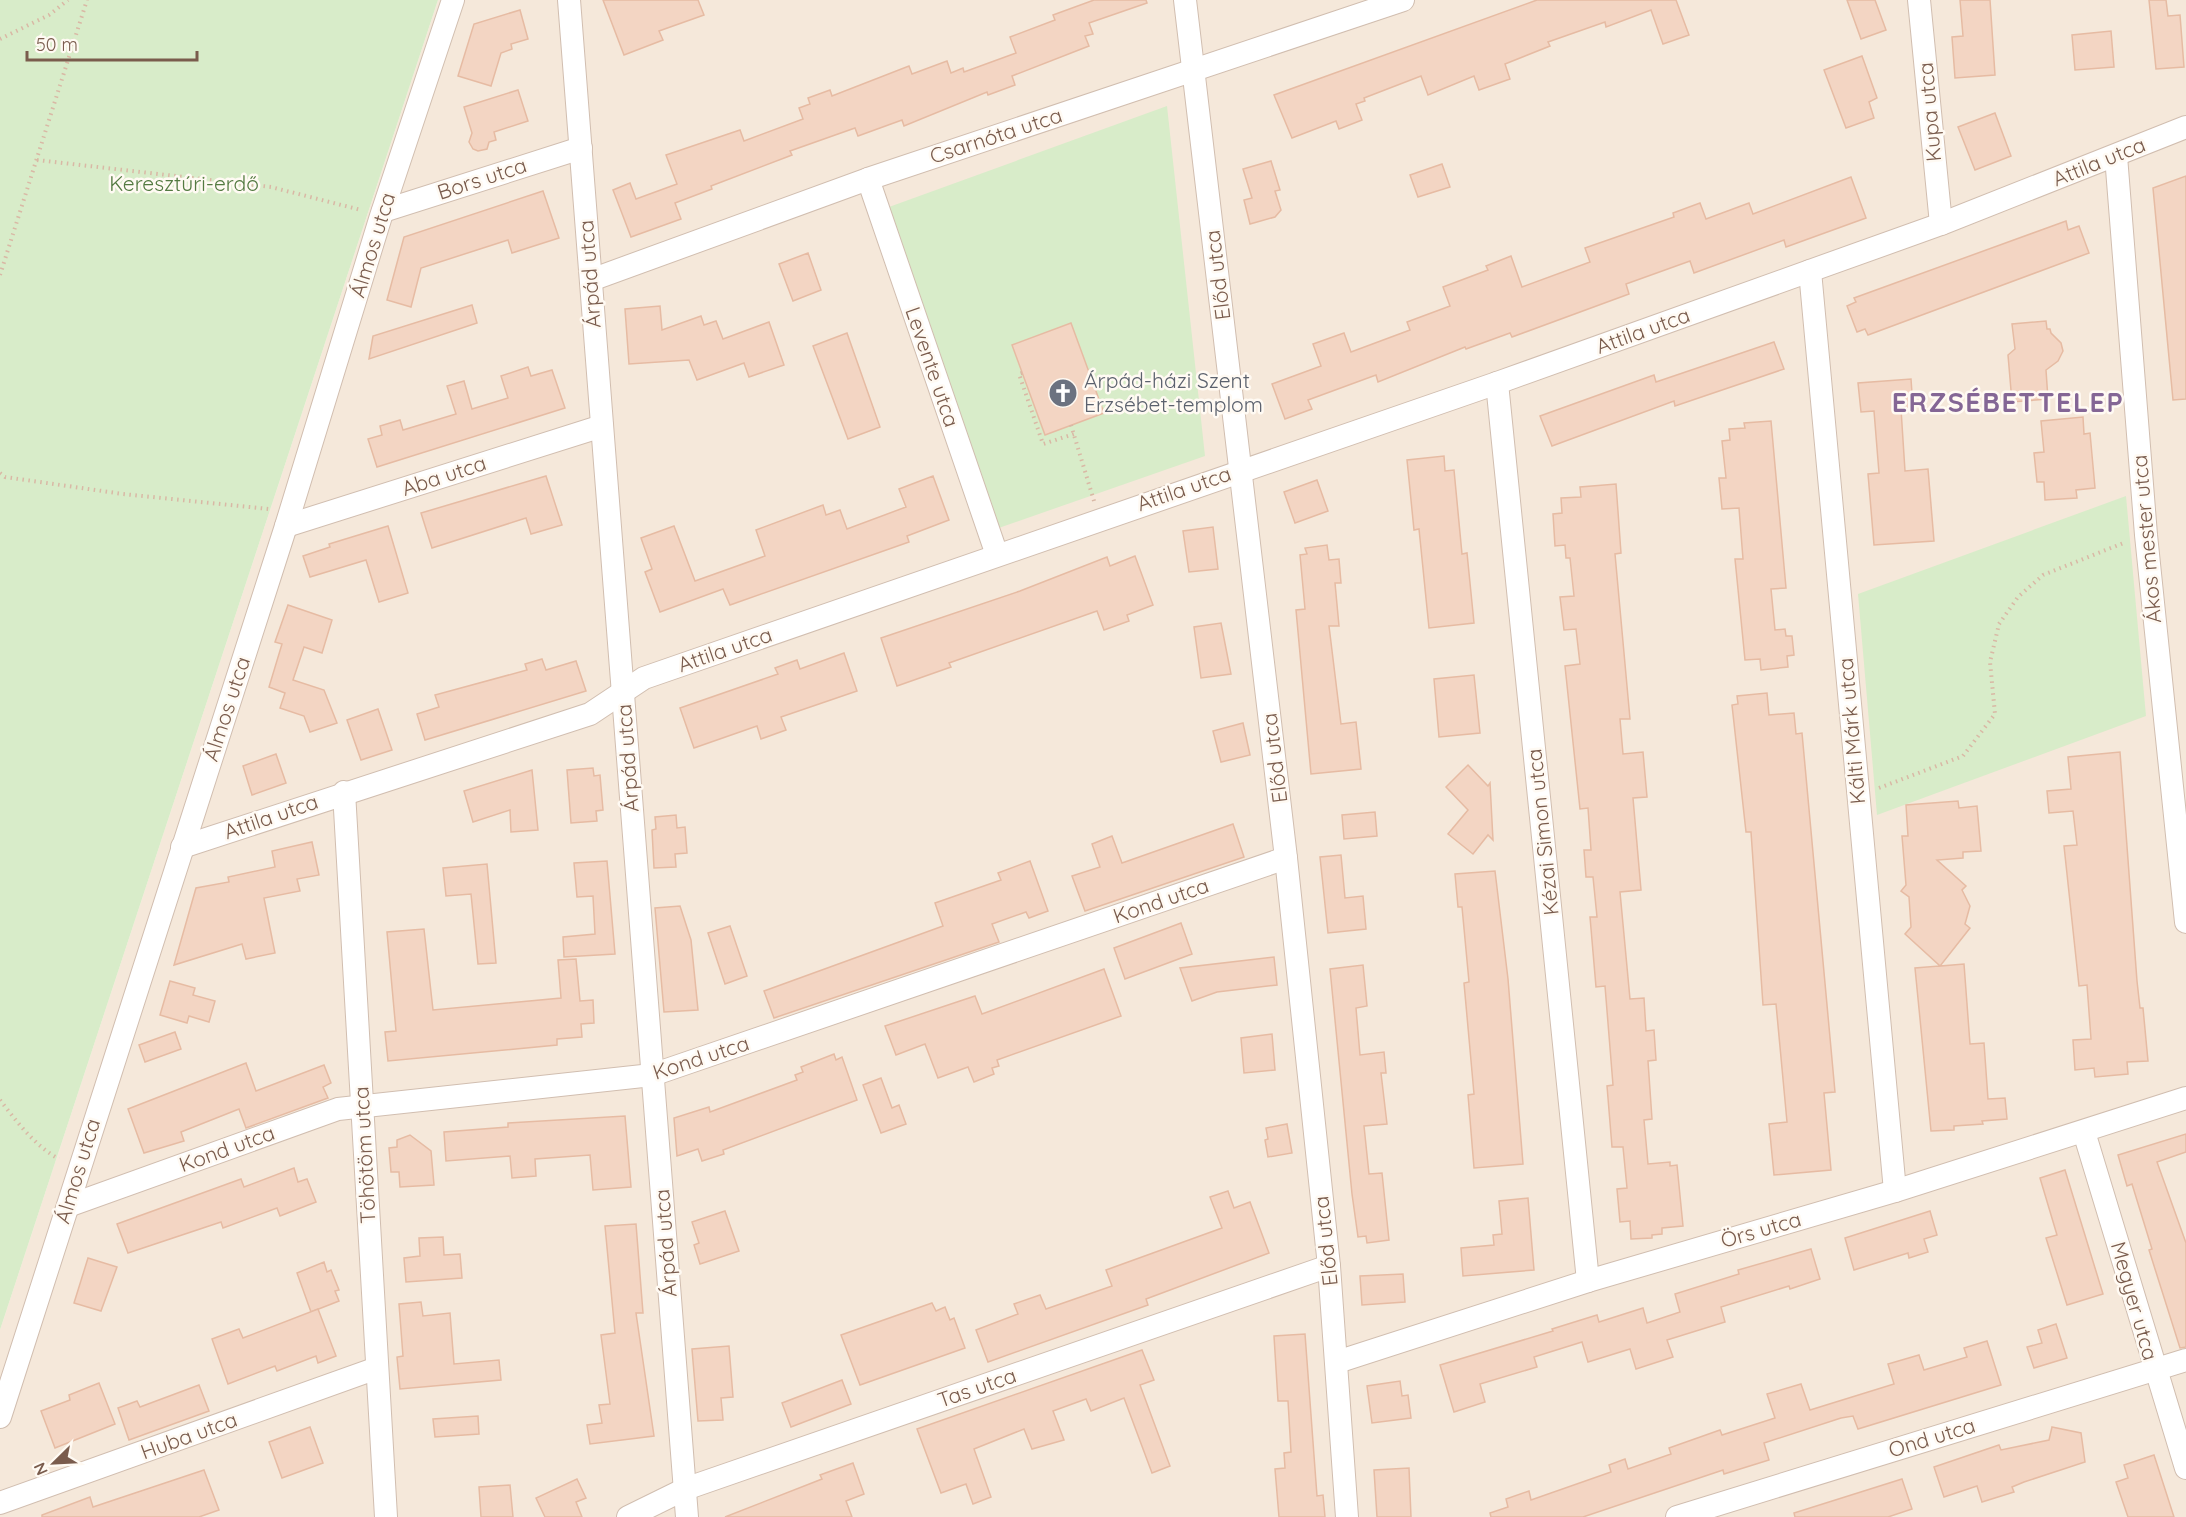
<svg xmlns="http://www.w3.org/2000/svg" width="2186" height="1517" font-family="Quicksand,sans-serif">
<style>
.residential{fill:#f5e8da}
.green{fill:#d8ecc9}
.building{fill:#f3d5c3;stroke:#e6bba3;stroke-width:1.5}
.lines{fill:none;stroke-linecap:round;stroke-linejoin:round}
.minor-casing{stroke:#d1beb0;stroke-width:24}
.path{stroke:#d9b8a5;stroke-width:4;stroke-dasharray:1.5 4.5;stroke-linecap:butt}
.minor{stroke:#fff;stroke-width:22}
.labels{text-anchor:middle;stroke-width:5;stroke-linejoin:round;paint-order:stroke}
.street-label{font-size:21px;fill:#7a5c4d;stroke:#fffaf3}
.park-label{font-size:21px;fill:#537a41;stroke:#fffaf3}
.worship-label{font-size:21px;fill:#5b616d;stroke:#fffaf3;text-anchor:start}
.district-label{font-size:27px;font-weight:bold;letter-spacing:1.5px;fill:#846695;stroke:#fffaf3}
</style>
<rect width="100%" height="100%" fill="#fdf6ec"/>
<path class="residential" d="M438,0H2186V1517H0V1330Z"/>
<g class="green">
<path d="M0,0H438L0,1330Z"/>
<path d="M1167,106L1205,456L993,530L889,207Z"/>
<path d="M2126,496L2146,716L1877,815L1858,594Z"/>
</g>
<g class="building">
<path d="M603,0H698L704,15L659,31L663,40L624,55Z"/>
<path d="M1094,0H1146L1147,3L1089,23L1093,34L1085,36L1089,46L1012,76L1015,85L988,95L987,92L904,126L902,120L858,136L855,128L790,151L792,155L711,186L712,189L675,203L681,219L631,237L613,190L630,183L636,199L677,184L666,155L740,130L744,141L803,119L799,108L810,104L808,98L830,90L832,96L909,66L912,74L947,61L951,73L963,68L964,72L1016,53L1010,37L1055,20L1053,15Z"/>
<path d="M1537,0H1676L1689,35L1663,44L1651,10L1606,27L1605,22L1548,42L1550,46L1505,64L1510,79L1479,90L1474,76L1428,95L1421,76L1364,98L1365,101L1356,104L1362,120L1339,129L1336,121L1292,138L1274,95Z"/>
<path d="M1847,0H1875L1886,30L1861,39Z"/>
<path d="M1960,0H1990L1995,75L1955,78L1952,37L1963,36Z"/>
<path d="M2149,0H2166L2168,16L2180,15L2184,67L2156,69Z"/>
<path d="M520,10L528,39L511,44L512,49L501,53L491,86L458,76L474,24Z"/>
<path d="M2111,31L2114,67L2075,70L2072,35Z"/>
<path d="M1862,56L1877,98L1869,102L1874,118L1846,128L1824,70Z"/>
<path d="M518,90L528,121L494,132L496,140L489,142L487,149L478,151L473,149L469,142L472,133L464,107Z"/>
<path d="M1995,113L2011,156L1975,170L1958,127Z"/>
<path d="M1271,161L1280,190L1275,191L1281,210L1275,217L1250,224L1244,200L1252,198L1243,169Z"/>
<path d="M1442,164L1450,187L1418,197L1410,175Z"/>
<path d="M2186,176V399L2173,400L2153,188Z"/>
<path d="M1851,177L1866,218L1786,247L1784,240L1694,273L1690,261L1626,284L1629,294L1512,337L1510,333L1466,349L1465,347L1378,382L1376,375L1308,400L1312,409L1285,419L1272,384L1321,366L1313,344L1344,333L1351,352L1410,330L1407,322L1450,306L1443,287L1488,270L1486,266L1511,256L1522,287L1590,262L1585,248L1674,217L1673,213L1700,203L1706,219L1749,203L1753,214Z"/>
<path d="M543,191L559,238L512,253L508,240L421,268L411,307L387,300L404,237Z"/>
<path d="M2066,221L2068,230L2079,226L2089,253L1868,335L1865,329L1857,332L1847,306L1856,302L1854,298Z"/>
<path d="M808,253L821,290L793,301L779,264Z"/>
<path d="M472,305L477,323L369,359L373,336Z"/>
<path d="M660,306L662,330L701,316L704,325L716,321L723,339L769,322L784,365L749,377L744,363L697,380L689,360L629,364L625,309Z"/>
<path d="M2046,321L2047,329H2050L2051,333L2061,343L2063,351L2058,361L2046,370L2048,399L2012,402L2008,355L2015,349L2012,324Z"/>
<path d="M1071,323L1104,413L1045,435L1012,345Z"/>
<path d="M847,333L880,427L848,439L813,346Z"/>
<path d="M1774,342L1784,369L1675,406L1674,401L1552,446L1540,416L1654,375L1656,382Z"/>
<path d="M528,367L531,376L552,370L565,408L377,467L368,439L382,435L380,426L400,420L403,430L456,414L447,386L464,381L472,409L508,398L501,376Z"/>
<path d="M1911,379L1913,408L1901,409L1905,471L1928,469L1934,541L1874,545L1868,474L1879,473L1874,411L1861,412L1858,383Z"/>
<path d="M2083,417L2084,434L2090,433L2095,488L2076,490L2077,498L2045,500L2044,482H2037L2034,453L2044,452L2041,421Z"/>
<path d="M1771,421L1786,588L1771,589L1775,630L1785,629L1786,636H1792L1794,655L1787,656L1788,667L1761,670L1760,659L1745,660L1735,559H1743L1739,508L1722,509L1719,478H1726L1722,441L1730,440L1729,429L1745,428L1744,423Z"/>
<path d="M1444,456L1445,471L1454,470L1462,554L1467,553L1474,623L1429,628L1419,529L1414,530L1407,460Z"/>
<path d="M546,476L562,525L531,534L526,518L432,548L421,513Z"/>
<path d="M933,476L949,520L907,536L909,542L730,605L723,589L660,612L645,572L652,569L641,538L674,526L695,581L765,556L756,530L823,505L826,515L840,510L847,529L906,507L899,489Z"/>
<path d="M1317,480L1328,511L1295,523L1284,492Z"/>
<path d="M1616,484L1621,553L1615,554L1630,719H1620L1623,754L1643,752L1647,797L1633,798L1641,890L1620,892L1630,999L1644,998L1646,1031L1654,1030L1656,1060L1648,1061L1652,1119L1644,1120L1648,1164L1670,1162V1166L1677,1165L1683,1226L1662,1228V1234L1652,1235V1238L1631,1239L1630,1221L1620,1222L1617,1189L1627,1188L1623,1147H1612L1607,1086L1613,1085L1605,986L1596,987L1590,917H1597L1593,877H1586L1584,850H1591L1588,808L1580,809L1565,666L1580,664L1576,629L1564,630L1560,597L1574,596L1570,558H1566L1565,545L1555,546L1553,514L1562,513L1561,498L1581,497L1580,487Z"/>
<path d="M388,526L408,593L379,602L366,560L310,577L303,556L330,547L329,544Z"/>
<path d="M1213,527L1218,569L1189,572L1183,531Z"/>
<path d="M1327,545L1329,560L1339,559L1341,583H1335L1339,626H1329L1341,724L1356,722L1361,769L1311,774L1296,610L1305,609L1300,555L1307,554L1305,548Z"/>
<path d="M1135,556L1153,605L1127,615L1129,621L1104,630L1097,611L949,663L951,667L897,686L881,638L1020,591L1107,557L1110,566Z"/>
<path d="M288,605L332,620L322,653L304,647L293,680L324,690L337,723L310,732L304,716L280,708L285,693L269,687L282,644L275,642Z"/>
<path d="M1221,623L1231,674L1201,678L1194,627Z"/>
<path d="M844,653L857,691L781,717L786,730L761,739L757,726L694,748L680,708L778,674L775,668L797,660L800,669Z"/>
<path d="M542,659L546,670L576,661L586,691L425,740L417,714L439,707L435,695L527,670L525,664Z"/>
<path d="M1474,675L1480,733L1439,737L1434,679Z"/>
<path d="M1767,693L1769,715L1794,713L1796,734L1802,733L1835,1092L1824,1093L1831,1170L1774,1175L1769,1124L1787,1122L1776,1004L1763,1005L1751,832H1746L1732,705L1738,704L1737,696Z"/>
<path d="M378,709L392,750L361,760L347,720Z"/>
<path d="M1243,723L1250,755L1221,762L1213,731Z"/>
<path d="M2120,752L2137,981L2140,1008H2143L2148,1061L2127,1062L2128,1074L2095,1077L2094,1068L2075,1070L2073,1040L2091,1039L2087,985L2079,986L2064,846L2077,845L2073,811L2049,813L2047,791L2071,789L2068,757Z"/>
<path d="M276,754L286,783L252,795L243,766Z"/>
<path d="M1468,765L1488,786L1490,783L1493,840L1488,835L1473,854L1448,834L1468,810L1446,787Z"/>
<path d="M593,768L594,776L600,775L603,810L596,811L597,821L571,823L567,770Z"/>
<path d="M532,770L538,830L511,832L510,810L473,822L464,791Z"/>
<path d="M1958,801L1959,808L1977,806L1981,851L1963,852V858L1937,860L1966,886L1962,890L1970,906L1965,924L1970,928L1940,966L1964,964L1970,1044L1984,1043L1988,1099L2005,1098L2007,1119L1982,1121L1983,1124L1954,1126V1130L1931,1131L1915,968L1940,966L1905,934L1911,927L1909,897L1901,891L1906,885L1902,836H1908L1906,805Z"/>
<path d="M1375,812L1377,836L1344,839L1342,815Z"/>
<path d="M676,815L677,828L685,827L687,853L675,854L676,867L654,868L652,830L656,829L655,817Z"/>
<path d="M1233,824L1244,857L1085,911L1072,876L1100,867L1092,844L1112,836L1122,863Z"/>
<path d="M312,842L319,875L297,879L300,891L264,898L275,953L246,959L242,944L174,965L196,888L229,882L228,877L275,867L272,851Z"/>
<path d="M1341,855L1345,898L1363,896L1366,929L1328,933L1320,857Z"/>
<path d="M607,861L615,954L564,957L563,937L595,934L593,896L577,897L574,863Z"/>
<path d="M1030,861L1048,911L1029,918L1026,912L992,924L999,942L774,1018L764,991L943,926L935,903L1001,880L998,873Z"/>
<path d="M487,864L496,963L478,964L471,894L446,896L443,868Z"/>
<path d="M1495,871L1508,979L1523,1164L1474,1168L1468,1095L1474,1094L1464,983L1469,982L1462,907H1458L1455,874Z"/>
<path d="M680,906L691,940L698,1010L664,1012L655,908Z"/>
<path d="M1181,923L1192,954L1125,979L1114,948Z"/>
<path d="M730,926L747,976L725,984L708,933Z"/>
<path d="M424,929L433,1010L561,998L558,960L576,959L580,1001L593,1000L594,1023L581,1024L582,1037L557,1039V1045L388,1061L385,1032L396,1031L387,932Z"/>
<path d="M1274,957L1277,985L1217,992L1192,1001L1180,968Z"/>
<path d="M1363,965L1367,1006L1356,1008L1360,1055L1384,1052L1386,1073H1381L1387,1124L1364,1126L1369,1174L1382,1173L1389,1240L1367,1243L1366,1236L1358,1237L1352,1194L1330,969Z"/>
<path d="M1104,969L1121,1016L997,1060L999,1066L992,1068L994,1074L974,1082L968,1067L938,1078L925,1044L896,1055L885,1026L975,996L982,1014Z"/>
<path d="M170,981L195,988L193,995L215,1001L209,1022L189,1016L187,1023L160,1015Z"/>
<path d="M175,1032L181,1049L145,1062L139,1045Z"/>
<path d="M1272,1034L1275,1070L1244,1073L1241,1038Z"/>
<path d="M834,1054L836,1060L842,1057L857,1100L723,1150L724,1154L702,1161L698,1149L677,1156L674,1118L709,1107L710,1112L797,1080L795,1075L803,1072L801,1067Z"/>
<path d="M246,1063L256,1091L324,1065L331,1083L323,1087L328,1098L246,1128L239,1109L181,1132L184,1141L144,1153L128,1109Z"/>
<path d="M881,1078L892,1108L899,1105L906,1124L881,1133L863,1085Z"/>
<path d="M625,1116L631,1187L593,1190L590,1155L535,1159L536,1176L512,1178L510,1156L446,1161L444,1132L508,1127V1123Z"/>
<path d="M1287,1124L1292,1153L1268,1157L1265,1140L1268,1139L1266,1128Z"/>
<path d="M2186,1134V1152L2157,1162L2186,1243V1347L2180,1348L2149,1250L2152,1249L2132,1184L2127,1186L2118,1155Z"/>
<path d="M410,1135L431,1151L434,1185L400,1187L399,1172H391L389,1148L397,1147V1140Z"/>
<path d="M294,1168L298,1182L307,1179L316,1202L280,1216L277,1208L223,1228L221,1222L128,1253L117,1224L241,1179L244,1187Z"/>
<path d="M2065,1170L2103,1294L2067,1305L2046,1238L2057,1235L2040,1178Z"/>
<path d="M1228,1191L1234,1208L1250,1202L1269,1253L1146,1299L1148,1305L988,1362L976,1330L1018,1314L1014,1304L1040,1295L1046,1309L1112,1286L1106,1270L1222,1228L1210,1197Z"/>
<path d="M1528,1198L1534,1270L1463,1276L1461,1248L1494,1245L1493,1235L1502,1234L1499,1201Z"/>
<path d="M725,1211L739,1251L700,1264L694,1245L699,1243L692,1222Z"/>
<path d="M1930,1211L1937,1235L1924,1239L1928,1252L1909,1258L1908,1253L1854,1270L1845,1238Z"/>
<path d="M636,1224L643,1313H636L654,1436L590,1444L587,1425L602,1423L599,1405L610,1404L601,1335L615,1333L605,1226Z"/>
<path d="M443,1237L444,1255L460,1254L462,1278L406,1282L404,1258L420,1256L419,1238Z"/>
<path d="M1811,1249L1820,1279L1790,1289L1789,1286L1721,1307L1725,1322L1667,1340L1673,1357L1636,1369L1630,1349L1588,1362L1582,1342L1534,1357L1537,1367L1480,1384L1485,1402L1454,1412L1440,1365L1553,1331L1552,1329L1597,1315L1599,1322L1643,1308L1647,1323L1680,1312L1675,1294L1739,1274L1738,1270Z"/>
<path d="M88,1258L117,1267L101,1311L74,1303Z"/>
<path d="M324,1262L327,1272L331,1270L339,1290L335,1291L339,1301L311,1312L297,1273Z"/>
<path d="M1403,1274L1405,1302L1362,1305L1360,1276Z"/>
<path d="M421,1302L423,1316L450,1313L454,1364L499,1360L501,1380L400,1389L397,1357L403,1356L399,1304Z"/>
<path d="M932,1303L936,1311L945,1307L950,1320L954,1318L965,1348L860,1385L841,1335Z"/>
<path d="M318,1309L336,1356L318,1363L316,1356L277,1371L275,1366L228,1384L212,1339L239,1329L243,1338Z"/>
<path d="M2056,1324L2067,1358L2034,1368L2027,1347L2042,1343L2038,1330Z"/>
<path d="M1305,1334L1317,1496L1323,1495L1325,1517H1279L1275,1469L1285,1468L1284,1453L1291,1452L1288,1401H1278L1274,1336Z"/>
<path d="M1987,1341L2001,1385L1858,1429L1853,1416L1841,1418L1764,1443L1769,1460L1724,1474L1723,1470L1583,1517H1491L1490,1513L1508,1507L1506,1499L1529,1491L1531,1500L1611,1472L1609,1465L1625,1459L1628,1469L1671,1454L1669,1448L1720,1430L1722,1435L1775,1418L1767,1394L1801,1384L1810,1410L1894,1384L1888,1364L1919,1355L1924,1370L1967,1357L1964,1348Z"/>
<path d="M729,1346L733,1397L721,1398L723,1420L698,1421L692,1349Z"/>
<path d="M1142,1350L1154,1380L1140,1385L1170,1466L1152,1473L1124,1398L1091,1411L1086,1399L1053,1411L1064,1440L1032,1449L1024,1429L974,1449L991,1497L973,1504L966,1484L941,1493L917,1429Z"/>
<path d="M842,1380L851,1404L791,1427L782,1403Z"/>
<path d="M1400,1381L1402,1396L1408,1395L1411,1418L1372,1423L1367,1386Z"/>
<path d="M99,1383L115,1424L55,1448L41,1411L70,1400L69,1395Z"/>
<path d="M199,1385L209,1411L129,1440L118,1408L137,1401L140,1407Z"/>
<path d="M478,1416L479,1434L435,1437L433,1419Z"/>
<path d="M310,1427L323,1463L282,1478L269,1442Z"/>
<path d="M2052,1427L2081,1433L2085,1462L2024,1482L2012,1487L2014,1492L1982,1502L1977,1486L1944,1497L1934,1467L1999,1445L2001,1450L2049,1440Z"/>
<path d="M2154,1455L2174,1517H2128L2116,1482L2128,1478L2124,1465Z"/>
<path d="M853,1463L864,1494L846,1501L852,1517H725L822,1479L820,1475Z"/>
<path d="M1409,1468L1411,1517H1377L1374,1470Z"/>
<path d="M204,1470L219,1510L199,1517H42V1515L90,1497L93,1507Z"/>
<path d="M577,1479L586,1498L576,1502L582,1517H545L536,1498Z"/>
<path d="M1902,1479L1912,1509L1888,1517H1795L1794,1513Z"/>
<path d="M510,1485L513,1517H481L479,1487Z"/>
</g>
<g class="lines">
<g class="minor-casing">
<g id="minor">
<path d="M569,0L687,1517"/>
<path d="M1185,0L1286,858L1329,1266L1347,1517"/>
<path d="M1919,0L1941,224"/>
<path d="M2116,156L2146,535L2186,922"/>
<path d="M868,179L997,555"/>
<path d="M383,211L581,148"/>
<path d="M1810,271L1895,1191"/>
<path d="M591,280L868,179L1403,0"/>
<path d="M1497,383L1588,1281"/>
<path d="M286,526L602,426"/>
<path d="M344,792L386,1517"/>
<path d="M182,847L590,714L644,678L1497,383L1941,224L2186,127"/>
<path d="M2084,1132L2186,1468"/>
<path d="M68,1206L338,1109L652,1075L1286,858"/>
<path d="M1337,1362L1588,1281L1895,1191L2186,1098"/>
<path d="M0,1417L286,526L381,216L453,0"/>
<path d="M0,1503L377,1368"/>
<path d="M628,1517L685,1489L1329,1266"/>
<path d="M1677,1517L2186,1360"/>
</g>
</g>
<g class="path">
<path d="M0,39L49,15L68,0"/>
<path d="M37,160L271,187L361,210"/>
<path d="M0,275L87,0"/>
<path d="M1022,373L1019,374L1043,444L1074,434"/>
<path d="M1071,425L1094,501"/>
<path d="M0,473L5,477L123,494L269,509"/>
<path d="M1879,788L1963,756L1995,714L1990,662L1999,624L2018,597L2043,575L2126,542"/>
<path d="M0,1100C17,1122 35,1146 59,1159"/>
</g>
<use href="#minor" class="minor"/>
</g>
<defs>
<g id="church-disc" transform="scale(1.5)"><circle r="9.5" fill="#6b7280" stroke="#fffaf3"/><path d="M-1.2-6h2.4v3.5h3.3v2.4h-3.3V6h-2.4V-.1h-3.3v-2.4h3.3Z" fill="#fff"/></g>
</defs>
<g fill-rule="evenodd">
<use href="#church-disc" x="1063" y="393"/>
</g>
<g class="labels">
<g class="street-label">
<text transform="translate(1930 112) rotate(-95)" y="7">Kupa utca</text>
<text transform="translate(996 136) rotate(-18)" y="7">Csarnóta utca</text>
<text transform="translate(2099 162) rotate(-22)" y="7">Attila utca</text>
<text transform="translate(482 179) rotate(-18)" y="7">Bors utca</text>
<text transform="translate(373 245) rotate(-73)" y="7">Álmos utca</text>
<text transform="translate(590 274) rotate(-94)" y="7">Árpád utca</text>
<text transform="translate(1218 275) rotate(-97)" y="7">Előd utca</text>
<text transform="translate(1643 331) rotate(-20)" y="7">Attila utca</text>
<text transform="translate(932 367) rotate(71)" y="7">Levente utca</text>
<text transform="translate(444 476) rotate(-18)" y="7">Aba utca</text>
<text transform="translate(1184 489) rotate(-19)" y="7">Attila utca</text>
<text transform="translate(2147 539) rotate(-95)" y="7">Ákos mester utca</text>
<text transform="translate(725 650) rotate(-19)" y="7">Attila utca</text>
<text transform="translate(227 709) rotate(-72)" y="7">Álmos utca</text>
<text transform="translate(1852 731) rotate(-95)" y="7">Kálti Márk utca</text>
<text transform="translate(628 758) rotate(-94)" y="7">Árpád utca</text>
<text transform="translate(1275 758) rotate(-97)" y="7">Előd utca</text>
<text transform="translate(271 817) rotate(-19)" y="7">Attila utca</text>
<text transform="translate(1543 832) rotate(-96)" y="7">Kézai Simon utca</text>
<text transform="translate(1161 901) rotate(-19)" y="7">Kond utca</text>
<text transform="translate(701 1058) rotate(-18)" y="7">Kond utca</text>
<text transform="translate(227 1149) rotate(-20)" y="7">Kond utca</text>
<text transform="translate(365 1155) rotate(-93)" y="7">Töhötöm utca</text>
<text transform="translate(78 1171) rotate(-73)" y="7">Álmos utca</text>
<text transform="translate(1761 1230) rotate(-16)" y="7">Örs utca</text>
<text transform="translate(1326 1241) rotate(-96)" y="7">Előd utca</text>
<text transform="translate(666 1243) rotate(-94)" y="7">Árpád utca</text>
<text transform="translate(2134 1301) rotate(74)" y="7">Megyer utca</text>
<text transform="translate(977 1388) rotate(-19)" y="7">Tas utca</text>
<text transform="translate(189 1436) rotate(-20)" y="7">Huba utca</text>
<text transform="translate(1932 1438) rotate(-17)" y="7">Ond utca</text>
</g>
<g class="park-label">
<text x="184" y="191">Keresztúri-erdő</text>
</g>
<g class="worship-label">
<text x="1084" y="388">Árpád-házi Szent<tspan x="1084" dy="24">Erzsébet-templom</tspan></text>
</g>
<g class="district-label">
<text x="2008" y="412">ERZSÉBETTELEP</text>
</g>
</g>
<g transform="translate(54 1463) rotate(246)" stroke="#fffaf3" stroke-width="4.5" paint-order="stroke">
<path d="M0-4.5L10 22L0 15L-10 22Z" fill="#7a5c4d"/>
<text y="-9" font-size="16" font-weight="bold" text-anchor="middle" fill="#7a5c4d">N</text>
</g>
<path d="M27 51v9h170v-9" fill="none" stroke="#7a5c4d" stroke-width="3"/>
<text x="36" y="51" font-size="18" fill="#7a5c4d" stroke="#fffaf3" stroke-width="4.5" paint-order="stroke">50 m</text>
</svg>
